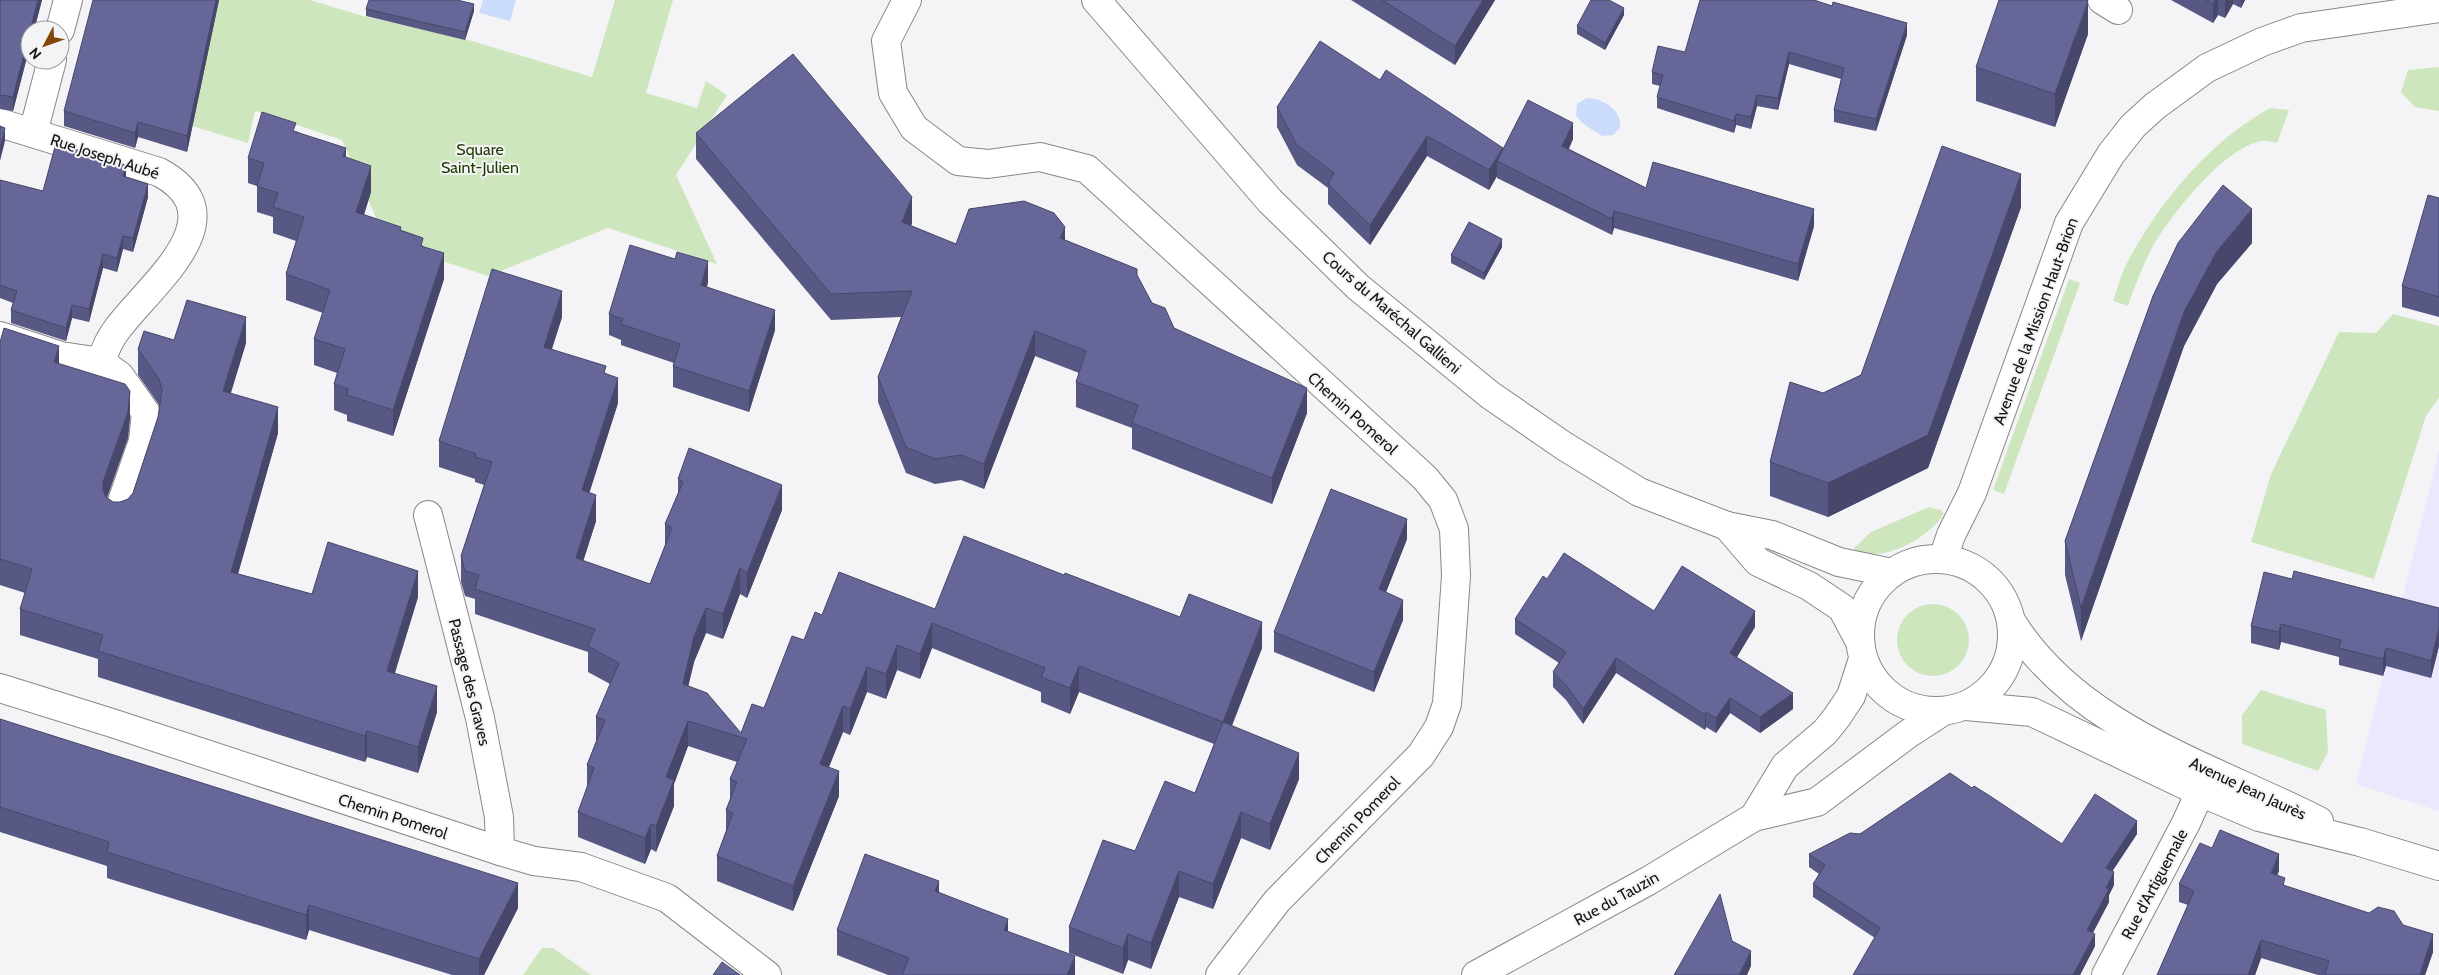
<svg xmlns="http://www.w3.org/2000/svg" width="2439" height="975" font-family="Cabin,sans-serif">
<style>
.industrial{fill:#ebe7fd}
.green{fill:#cee6bd}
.water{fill:#cbdbfc}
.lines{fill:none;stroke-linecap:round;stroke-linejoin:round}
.minor-casing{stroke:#878789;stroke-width:30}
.major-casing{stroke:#878789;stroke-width:30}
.minor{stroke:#fff;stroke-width:28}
.major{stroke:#fff;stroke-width:28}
.wall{fill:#585884}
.shaded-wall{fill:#47476b}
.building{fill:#669;stroke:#47476b}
.labels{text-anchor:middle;stroke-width:4;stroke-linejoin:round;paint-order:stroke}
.park-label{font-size:16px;fill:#1f3900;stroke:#f4f4f6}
.street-label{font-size:16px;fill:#131314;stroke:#f4f4f6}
</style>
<rect width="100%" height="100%" fill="#f4f4f6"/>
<path class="industrial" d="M2439,450V811L2356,784Z"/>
<g class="green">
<path d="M219,0H310L363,16L465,39L592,77L615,0H673L646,93L697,108L706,81L727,95L676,175L717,264L608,228L488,276L387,243L342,140L255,111L248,143L192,126Z"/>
<path d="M2439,67V111L2415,107L2401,92L2408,70Z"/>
<path d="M2270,108L2289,110L2277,143C2272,142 2266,140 2262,141C2225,146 2171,215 2153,246C2143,265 2135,285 2128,306L2113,301C2118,288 2121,273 2128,261C2161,200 2209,142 2270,108Z"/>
<path d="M2069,279L2080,283L2004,494L1993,490Z"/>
<path d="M2393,314L2439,326V398L2426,416L2374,579L2251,542L2271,474L2339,332L2376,333Z"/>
<path d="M1929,507L1941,510L1944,514C1928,538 1886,562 1855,552L1854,548L1871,532Z"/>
<circle cx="1933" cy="640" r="36"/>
<path d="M2261,690L2326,710L2328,752L2318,771L2242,744V715Z"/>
<path d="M542,948H553L591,975H523Z"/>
</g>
<g class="water">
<path d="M483,0H516L510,21L479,13Z"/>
<path d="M1587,98C1604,99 1622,110 1620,128L1613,135L1602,136L1582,123L1576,115L1577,104Z"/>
</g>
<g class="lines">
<g class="minor-casing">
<g id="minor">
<path d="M907,0L886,41L893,93L914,128L958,161L988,164L1040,157L1087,169L1425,478L1443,500L1454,529L1456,576L1447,704L1439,727L1421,755L1277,901L1220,975"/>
<path d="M2102,0L2118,10"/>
<path d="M60,30L68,0"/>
<path d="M0,123L159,172C241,216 151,284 118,328C110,338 105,349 101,362"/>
<path d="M33,133L52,60"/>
<path d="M0,336L61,356L101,362L120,376L146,413L143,441L118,513"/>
<path d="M428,515L480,718L499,817L500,851"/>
<path d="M1943,559L1951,535L1972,493L2069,223L2111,154L2133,126L2155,106L2207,68L2262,42L2301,28L2439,8"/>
<path d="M0,688L112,723L500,851L534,861L581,867L667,898L767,975"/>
<path d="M1754,817L1785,766L1825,732L1837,717L1851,696L1863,659"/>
<path d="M1476,975L1648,881L1754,817L1817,802L1908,734L1942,712"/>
<path d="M2106,975L2186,823L2200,792"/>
</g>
</g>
<g class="major-casing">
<g id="major">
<path d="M1096,0L1270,201L1358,287L1490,395L1564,446L1639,492L1727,526L1772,535L1839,562L1892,573"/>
<path d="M1727,526L1758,562L1809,586L1842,608L1859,640"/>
<circle cx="1936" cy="635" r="76"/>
<path d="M2011,621C2078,729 2211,766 2319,821"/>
<path d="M1966,706L2032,712L2200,792L2259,817L2360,842L2439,866"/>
</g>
</g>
<use href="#minor" class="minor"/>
<use href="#major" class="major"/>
</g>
<g class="wall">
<path d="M0,0H42L13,111L0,109Z"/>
<path d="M219,0L187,152L138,137L135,148L64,126V111Z"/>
<path d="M1351,0H1495L1455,65Z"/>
<path d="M2171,0H2245L2241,8L2233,4L2225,18L2218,15L2213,23Z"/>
<path d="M366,9L474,11L465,40L366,16Z"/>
<path d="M1624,15L1605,50L1577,34V26Z"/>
<path d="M2088,34L2055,127L1976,101V67Z"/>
<path d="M1907,35L1876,131L1834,122V110L1841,79L1789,64L1778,110L1757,106L1751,129L1736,125L1734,133L1657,108V97L1660,86L1652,84V72L1685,52Z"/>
<path d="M1380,80L1503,150L1573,139L1569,149L1646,188L1814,226L1798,281L1614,228L1612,235L1497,178V176L1489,190L1427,156L1370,245L1328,204V188L1297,165L1277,127V107Z"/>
<path d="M296,131L346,157L371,192L364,215L401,230L423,246L444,279L393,436L347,421V415L334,410V384L337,373L314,365V339L323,313L286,300V274L296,241L273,233V217L257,212V186L248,183V158Z"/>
<path d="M696,133L912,223L911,226L956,244L1065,240L1137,275L1152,303L1174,328L1307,413L1272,504L1132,449V428L1076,407V382L1079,373L1035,356L984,489L961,480L935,484L906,473L878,402V377L901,317L831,320L696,159Z"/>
<path d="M126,177L148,197L133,252L123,249L117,272L103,268L89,322L72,318L66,341L11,323V310L13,303L0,298V180L43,191Z"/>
<path d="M2439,198V317L2402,307V286Z"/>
<path d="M2021,207L1928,468L1828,517L1770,496V462L1823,393L1861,375Z"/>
<path d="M2252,243L2217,284L2184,346L2081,641L2065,575V541L2153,296Z"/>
<path d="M1502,247L1484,280L1451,263V255Z"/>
<path d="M708,282L707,287L775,330L749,412L673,387V366L674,363L621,345V340L609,335V314Z"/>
<path d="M562,317L552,349L606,373L618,403L589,493L596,521L583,561L650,584L665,546V524L678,494V479L782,510L747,598L740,594L723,639L706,633L694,662L688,686L741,733L764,708L804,640L822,615L935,609L1064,575L1262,648L1232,726L1299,779L1270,850L1241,838L1213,909L1179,897L1151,969L1128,960L1123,974L1069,953V927L1135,851L1195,793L1214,744L1079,692L1070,714L1041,702V692L932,648L920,679L897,670L886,699L867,692L850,735L843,732L829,767L839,796L793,911L717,881V856L726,831V810L730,801V779L737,762L688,746L674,784V806L656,852L651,849L645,864L578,837V812L587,787V765L596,741V717L610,684L588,672V652L475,614V599L465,596L461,582V556L484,485L475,482V479L439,467V441Z"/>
<path d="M174,340L246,343L231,393L278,433L238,574L312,594L418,597L395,673L437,712L418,773L367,757L365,762L98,677V659L20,635V609L25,593L0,585V342L59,364L130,417L128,438L107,498L113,502H120L128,499L133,493L158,417L160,407L159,405L138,375V349Z"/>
<path d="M1407,539L1386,592L1403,620L1374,692L1274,652V632Z"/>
<path d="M1547,579L1654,611L1755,627L1736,657L1793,709L1760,733L1730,713L1716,733L1706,727L1705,730L1616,673L1583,724L1566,700L1553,687V672L1559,663L1515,634V619Z"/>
<path d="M2292,579L2439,608V646L2431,678L2386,666L2383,676L2339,665V657L2281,642L2279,650L2251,643V626Z"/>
<path d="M0,719L518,908L484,975H452L309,930L306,940L107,878V866L0,832Z"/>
<path d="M1972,788L2062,844L2137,834L2112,871L2114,885L2109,895V902L2093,933L2095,946L2080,975H1853L1875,938L1813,897V884L1819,874L1809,867V854Z"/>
<path d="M2279,871L2277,875L2285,886L2403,925L2433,952L2425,975H2318L2261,958L2255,975H2157L2188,905L2179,902V884Z"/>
<path d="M939,892L1008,932L1075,975H888L837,955V930Z"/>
</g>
<g class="shaded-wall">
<path d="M38,0H42L34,30H30Z"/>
<path d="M216,0H219L187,152V136Z"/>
<path d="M1483,0H1495L1455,65V46Z"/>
<path d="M2215,0H2218V15L2213,23V4Z"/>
<path d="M2225,0H2233V4L2225,18Z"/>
<path d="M2241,0H2245L2241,8Z"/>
<path d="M2088,1V34L2055,127V94Z"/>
<path d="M474,4V11L465,40V32Z"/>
<path d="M1624,8V15L1605,50V43Z"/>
<path d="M1907,23V35L1876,131V119Z"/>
<path d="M30,32V45L13,111V97Z"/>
<path d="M1789,52V64L1778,110V98Z"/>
<path d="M1757,95V106L1751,129V117Z"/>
<path d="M1736,114V125L1734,133V121Z"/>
<path d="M138,122V137L135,148V133Z"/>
<path d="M1573,123V139L1562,162V146Z"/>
<path d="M5,128V141L0,161V148Z"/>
<path d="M1427,136V156L1370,245V225Z"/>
<path d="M346,148V174L343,156Z"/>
<path d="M1503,148V164L1497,161V176L1489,190V170Z"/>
<path d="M126,165V178L123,176Z"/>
<path d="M371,166V192L356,238V212Z"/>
<path d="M2021,174V207L1928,468L1828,517V483Z"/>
<path d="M148,184V197L133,252V238Z"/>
<path d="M912,197V223L902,247V222Z"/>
<path d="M1814,209V226L1798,281V264Z"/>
<path d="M2252,209V243L2217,284L2184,346L2081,641V608L2184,312L2217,251Z"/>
<path d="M1614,211V228L1612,235V219Z"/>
<path d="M1065,227V252L1060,238Z"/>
<path d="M123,236V249L117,272V258Z"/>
<path d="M1502,239V247L1484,280V273Z"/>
<path d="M444,253V279L393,436V410Z"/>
<path d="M103,254V268L89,322V309Z"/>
<path d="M708,261V282L701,306V285Z"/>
<path d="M562,291V317L544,373V347Z"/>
<path d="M72,305V318L66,341V328Z"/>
<path d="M775,310V330L749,412V391Z"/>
<path d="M246,317V343L223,417V391Z"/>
<path d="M1035,331V356L984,489V464Z"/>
<path d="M59,346V371L54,362Z"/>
<path d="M618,378V403L582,516V490Z"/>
<path d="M1307,388V413L1272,504V478Z"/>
<path d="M130,391V417L128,438L103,508V482Z"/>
<path d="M278,407V433L231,598V572Z"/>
<path d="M782,485V510L747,598V573Z"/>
<path d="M596,495V521L576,584V558Z"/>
<path d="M1407,519V539L1379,610V589Z"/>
<path d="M740,568V594L723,639V614Z"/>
<path d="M418,571V597L387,697V671Z"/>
<path d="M1403,600V620L1374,692V672Z"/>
<path d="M706,608V633L694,662L683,709V684L694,636Z"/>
<path d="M1755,611V627L1730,669V653Z"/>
<path d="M1262,622V648L1223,747V722Z"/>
<path d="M932,623V648L920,679V654Z"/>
<path d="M2281,624V642L2279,650V632Z"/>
<path d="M2439,628V646L2431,678V661Z"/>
<path d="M897,645V670L886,699V674Z"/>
<path d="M2386,648V666L2383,676V659Z"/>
<path d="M1616,658V673L1583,724V709Z"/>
<path d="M1079,666V692L1070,714V688Z"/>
<path d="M867,667V692L850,735V709Z"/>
<path d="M437,686V712L418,773V747Z"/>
<path d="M1793,693V709L1760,733V717Z"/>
<path d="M1730,698V713L1716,733V718Z"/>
<path d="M843,706V732L820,789V764Z"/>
<path d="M1706,712V727L1705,730V715Z"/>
<path d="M688,721V746L674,784V806L656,852V826L666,777Z"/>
<path d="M367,731V757L365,762V736Z"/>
<path d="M1299,753V779L1270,850V824Z"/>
<path d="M839,771V796L793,911V886Z"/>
<path d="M1241,812V838L1213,909V884Z"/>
<path d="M2137,821V834L2106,881V868Z"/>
<path d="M651,824V849L645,864V838Z"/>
<path d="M2279,854V871L2271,890V873Z"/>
<path d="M1179,871V897L1151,969V943Z"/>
<path d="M2114,872V885L2109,895V902L2087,943V930L2106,888Z"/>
<path d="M939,881V906L935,891Z"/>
<path d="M518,883V908L484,975H479V959Z"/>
<path d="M309,905V930L306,940V915Z"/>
<path d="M1008,919V944L1004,930Z"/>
<path d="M1128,934V960L1123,974V948Z"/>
<path d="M2095,934V946L2080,975H2073Z"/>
<path d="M2433,934V952L2425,975H2420Z"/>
<path d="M2261,940V958L2255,975H2248Z"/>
<path d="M1751,951V966L1747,975H1739Z"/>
<path d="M1075,956V975H1067Z"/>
</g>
<g class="building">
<path d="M0,0H38L13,97L0,95Z"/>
<path d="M93,0H216L187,136L138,122L135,133L64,111Z"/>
<path d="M369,0H457L474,4L465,32L366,9Z"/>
<path d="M1382,0H1483L1455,46Z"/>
<path d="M1591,0H1609L1624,8L1605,43L1577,26Z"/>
<path d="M1700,0H1814L1832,6L1833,2L1907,23L1876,119L1834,110L1844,68L1789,52L1778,98L1757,95L1751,117L1736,114L1734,121L1657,97L1663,75L1652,72L1658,46L1685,52Z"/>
<path d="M1999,0H2088L2055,94L1976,67Z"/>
<path d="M2206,0H2215L2213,4Z"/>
<path d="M1320,41L1380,80L1386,70L1503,148L1489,170L1427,136L1370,225L1328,184L1334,173L1297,145L1277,107Z"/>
<path d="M793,54L912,197L902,222L956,244L969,209L1024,201L1054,213L1065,227L1060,238L1137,269V275L1152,303L1165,308L1174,328L1307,388L1272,478L1132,423L1138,405L1076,382L1086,351L1035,331L984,464L961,455L935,459L906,447L878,377L912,291L831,294L696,133Z"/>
<path d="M1528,100L1573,123L1562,146L1646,188L1653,162L1814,209L1798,264L1614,211L1612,219L1497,161Z"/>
<path d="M262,112L296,123L293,131L346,148L343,156L371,166L356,212L401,227L400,230L423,238L421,246L444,253L393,410L347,395L348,389L334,384L345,349L314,339L330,290L286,274L304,217L273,207L278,193L257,186L264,163L248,158Z"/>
<path d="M0,126L5,128L0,148Z"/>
<path d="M56,143L126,165L123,176L148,184L133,238L123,236L117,258L103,254L89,309L72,305L66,328L11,310L17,291L0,285V180L43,191Z"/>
<path d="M1942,146L2021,174L1928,435L1828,483L1770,462L1790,382L1823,393L1861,375Z"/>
<path d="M2223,185L2252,209L2217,251L2184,312L2081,608L2065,541L2153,296L2178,243Z"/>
<path d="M2428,195L2439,198V297L2402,286Z"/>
<path d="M1469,222L1502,239L1484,273L1451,255Z"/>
<path d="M630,245L675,259L677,252L708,261L701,285L775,310L749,391L673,366L680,344L621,324L623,319L609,314Z"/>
<path d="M492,269L562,291L544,347L606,366L604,373L618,378L582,490L596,495L576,558L650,584L672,528L665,524L683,482L678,479L689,448L782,485L747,573L740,568L723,614L706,608L694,636L683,684L707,693L741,733L752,704L764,708L792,636L804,640L815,612L822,615L839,572L935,609L964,536L1064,575L1065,573L1180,617L1189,594L1262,622L1223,722L1079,666L1070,688L1041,677L1045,668L932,623L920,654L897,645L886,674L867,667L850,709L843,706L820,764L839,771L793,886L717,856L733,813L726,810L737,782L730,779L747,739L688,721L666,777L674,780L656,826L651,824L645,838L578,812L594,768L587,765L605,720L596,717L619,663L588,646L595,629L475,589L479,575L465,571L461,556L492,462L475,457L476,454L439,441Z"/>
<path d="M187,300L246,317L223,391L278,407L231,572L312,594L328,542L418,571L387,671L437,686L418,747L367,731L365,736L98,651L103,635L20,609L32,569L0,559V342L4,328L59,346L54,362L125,384L130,391L128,412L103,482V490L106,497L113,502H120L128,499L133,493L158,417L162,389L159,379L138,349L144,331L174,340Z"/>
<path d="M1331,489L1407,519L1379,589L1403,600L1374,672L1274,632Z"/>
<path d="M1564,553L1654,611L1682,566L1755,611L1730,653L1793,693L1760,717L1730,698L1716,718L1706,712L1705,715L1616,658L1583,709L1566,685L1553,672L1566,652L1515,619L1543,576L1547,579Z"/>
<path d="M2294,571L2439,608V628L2431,661L2386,648L2383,659L2339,648L2341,640L2281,624L2279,632L2251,626L2264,572L2292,579Z"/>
<path d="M0,719L518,883L479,959L309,905L306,915L107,852L109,842L0,807Z"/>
<path d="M1223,722L1299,753L1270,824L1241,812L1213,884L1179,871L1151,943L1128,934L1123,948L1069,927L1103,840L1135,851L1165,781L1195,793Z"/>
<path d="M1950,773L1972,788L1974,786L1990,796L2062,844L2095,794L2137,821L2106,868L2114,872L2106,888L2109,889L2087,930L2095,934L2073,975H1853L1880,928L1813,884L1825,865L1809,854L1850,833L1860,834Z"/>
<path d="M2220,830L2279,854L2271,873L2285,878L2283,885L2369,913L2378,907L2394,911L2403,925L2433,934L2420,975H2325L2329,961L2261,940L2248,975H2157L2194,891L2179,884L2200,843L2212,848Z"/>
<path d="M865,854L939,881L935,891L1008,919L1004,930L1075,956L1067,975H902L909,958L837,930Z"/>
<path d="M1720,894L1732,941L1751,951L1739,975H1674Z"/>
<path d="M722,962L740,975H713Z"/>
</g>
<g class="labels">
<g class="park-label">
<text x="480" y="155">Square<tspan x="480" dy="18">Saint-Julien</tspan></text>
</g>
<g class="street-label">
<text transform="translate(105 156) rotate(18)" y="6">Rue Joseph Aubé</text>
<text transform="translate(1392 312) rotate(41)" y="6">Cours du Maréchal Gallieni</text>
<text transform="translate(2035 321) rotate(-70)" y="6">Avenue de la Mission Haut-Brion</text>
<text transform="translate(1353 413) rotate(42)" y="6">Chemin Pomerol</text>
<text transform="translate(470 682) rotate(76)" y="6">Passage des Graves</text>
<text transform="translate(2248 788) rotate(25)" y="6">Avenue Jean Jaurès</text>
<text transform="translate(393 816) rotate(18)" y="6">Chemin Pomerol</text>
<text transform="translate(1357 820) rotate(-46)" y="6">Chemin Pomerol</text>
<text transform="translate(2154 884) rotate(-62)" y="6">Rue d'Artiguemale</text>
<text transform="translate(1616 898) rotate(-29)" y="6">Rue du Tauzin</text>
</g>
</g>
<g transform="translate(45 45) rotate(229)"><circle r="24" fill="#f4f4f6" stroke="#9a9a9c"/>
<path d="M0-4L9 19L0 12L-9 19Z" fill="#854707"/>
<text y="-8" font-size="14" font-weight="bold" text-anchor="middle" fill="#131314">N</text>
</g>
</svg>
